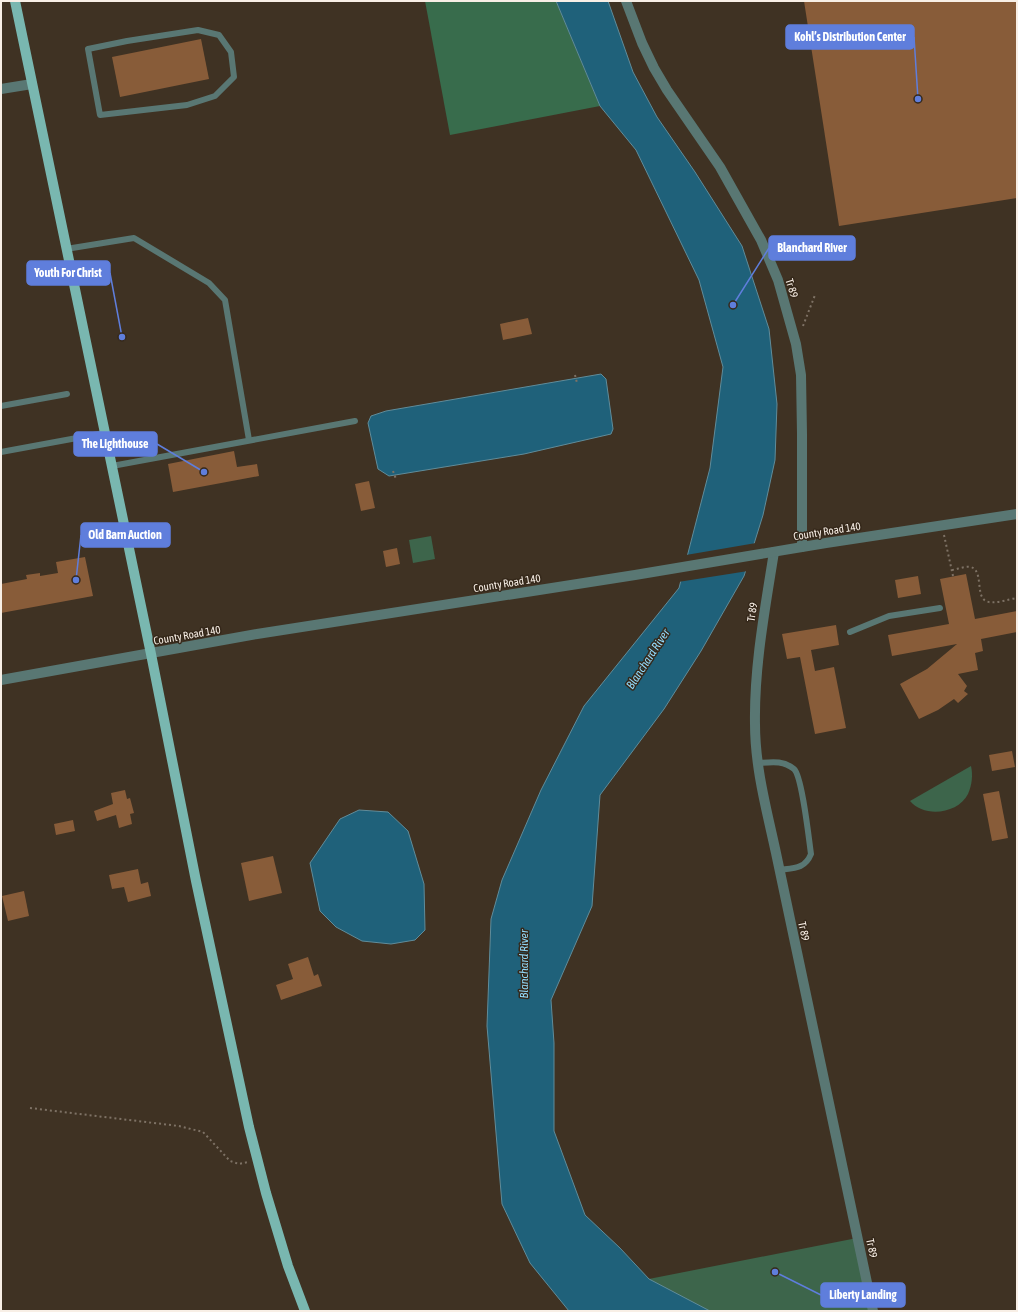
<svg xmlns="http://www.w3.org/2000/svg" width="1018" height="1312" font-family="'Asap Condensed',sans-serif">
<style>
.green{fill:#3d654b}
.forest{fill:#386c4c}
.water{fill:#1f617a;stroke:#608c9a}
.pier{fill:#3f3223}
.building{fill:#885c39}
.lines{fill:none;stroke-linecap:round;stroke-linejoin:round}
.path{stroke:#7e7265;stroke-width:2;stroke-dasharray:2 3;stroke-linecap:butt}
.service{stroke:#597773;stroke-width:6}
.minor{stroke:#597773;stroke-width:10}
.tertiary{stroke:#597773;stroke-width:10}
.primary{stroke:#79b7b0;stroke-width:10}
.labels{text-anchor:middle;stroke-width:3;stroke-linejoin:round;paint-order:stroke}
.street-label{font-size:11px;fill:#f8efe6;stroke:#35281a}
.water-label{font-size:12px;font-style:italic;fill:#92dbfc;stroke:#35281a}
.leader{fill:none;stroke:#5f7edc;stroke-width:1.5}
.callout-dot{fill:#5f7edc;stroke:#35281a;stroke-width:1.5}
.callout{fill:#5f7edc;stroke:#5f7edc;stroke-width:1.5}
.callout-label{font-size:12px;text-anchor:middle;font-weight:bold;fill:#fff}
</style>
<rect width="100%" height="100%" fill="#3f3223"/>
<g class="green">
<path d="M431,536L435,559L413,563L409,540Z"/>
<path d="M971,766C973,775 972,785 968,794C958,814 924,818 910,801Z"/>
<path d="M857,1238L873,1311H630L603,1288Z"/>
</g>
<path class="forest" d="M425,1H556L600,106L450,135Z"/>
<g class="water">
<path d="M556,1H608L633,72L657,117L695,172L742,246L769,329L777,404L775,460L763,515L744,576L701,651L664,709L600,795L592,906L551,1000L554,1043V1131L585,1215L620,1248L649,1279L710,1311H569L530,1263L502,1204L487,1026L491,919L502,880L541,790L584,706L679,588L710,468L723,367L699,280L636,150L600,106Z"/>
<path d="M601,374L606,379L613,429L611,434L524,454L389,476L378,469L368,423L371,416L386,411Z"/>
<path d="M359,810L388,812L408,831L424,884L425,930L415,940L391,944L362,941L336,927L320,911L310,863L340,819Z"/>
</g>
<path class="pier" d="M756,543L748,571L678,582L686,555Z"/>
<g class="building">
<path d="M804,1H1017V198L839,226Z"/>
<path d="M201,39L209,79L120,97L112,57Z"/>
<path d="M528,318L532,334L503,340L500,324Z"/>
<path d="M234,451L237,467L257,464L259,476L173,492L168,464Z"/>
<path d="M369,481L375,508L361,511L355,484Z"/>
<path d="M397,548L400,564L386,567L383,551Z"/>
<path d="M85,557L93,596L1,613V584L27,579L26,575L40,573V576L58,573L56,562Z"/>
<path d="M966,574L975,619L1017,611V632L981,639L983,651L975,653L978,670L958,674L967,686L964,691L968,694L958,703L954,699L938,710L919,719L900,684L927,669L957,644L892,656L888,635L949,624L940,579Z"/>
<path d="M918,576L921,594L898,598L895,580Z"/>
<path d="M836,625L839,645L811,650L815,671L834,667L846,728L815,734L800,657L787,659L782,634Z"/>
<path d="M1012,751L1015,767L992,771L989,755Z"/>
<path d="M125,790L127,799L130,798L134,813L130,814L132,824L119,828L116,815L97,821L94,811L113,804L111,793Z"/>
<path d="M999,791L1008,838L992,841L983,794Z"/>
<path d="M73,820L75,831L56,835L54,824Z"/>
<path d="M273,856L282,893L249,901L241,863Z"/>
<path d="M138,869L141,884L148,882L151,896L128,902L124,887L112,889L109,875Z"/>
<path d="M24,891L29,916L8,921L2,896Z"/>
<path d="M308,957L314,976L318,974L322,986L281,1000L276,985L293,979L288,964Z"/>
</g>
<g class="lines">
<g class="path">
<path d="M803,326L815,295"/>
<path d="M575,375L577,383"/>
<path d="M393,471L396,479"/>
<path d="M944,535L953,576"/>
<path d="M952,570C958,569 965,566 970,567C984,569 975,596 986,601C993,605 1009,599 1017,598"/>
<path d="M30,1108L179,1126L203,1132L230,1161L239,1164L248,1162"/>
</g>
<g class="service">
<path d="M198,30L219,35L231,52L234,77L215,96L187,105L100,115L88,49L127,41Z"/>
<path d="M66,249L134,238L209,283L225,300L249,440"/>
<path d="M1,406L67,394"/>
<path d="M1,452L104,433"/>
<path d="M112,466L355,421"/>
<path d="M850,632L889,616L940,608"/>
<path d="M758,763C772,762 783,760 794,769C802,776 809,840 811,854C805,869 794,868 779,870"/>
</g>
<g class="minor">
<path d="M1,89L32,84"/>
<path d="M774,552C765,609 754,667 755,724C755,768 767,811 776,853L873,1311"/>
</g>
<g class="tertiary">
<path d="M626,1L642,43L654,68L667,90L720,167L761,240L778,280L796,344L801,375L802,434V547"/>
<path d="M1,680L257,634L635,575L826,543L1017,514"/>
</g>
<path class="primary" d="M15,1L151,654L196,881L249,1127L266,1193L288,1266L305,1311"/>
</g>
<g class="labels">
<g class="street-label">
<text transform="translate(792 288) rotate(73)" y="4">Tr 89</text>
<text transform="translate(827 531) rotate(-9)" y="4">County Road 140</text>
<text transform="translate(507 583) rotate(-9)" y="4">County Road 140</text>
<text transform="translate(752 612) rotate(-81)" y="4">Tr 89</text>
<text transform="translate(187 635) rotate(-10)" y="4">County Road 140</text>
<text transform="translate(804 931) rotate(78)" y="4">Tr 89</text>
<text transform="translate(872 1248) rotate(78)" y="4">Tr 89</text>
</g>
<g class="water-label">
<text transform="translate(648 659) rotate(-57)" y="4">Blanchard River</text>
<text transform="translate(524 964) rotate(-90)" y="4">Blanchard River</text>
</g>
</g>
<path class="leader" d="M918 99L914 37M733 305L769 248M122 337L110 273M204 472L157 444M76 580L81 535M775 1272L821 1295"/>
<g class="callout-dot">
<circle cx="918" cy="99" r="4"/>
<circle cx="733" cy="305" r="4"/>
<circle cx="122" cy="337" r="4"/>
<circle cx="204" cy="472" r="4"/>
<circle cx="76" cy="580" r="4"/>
<circle cx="775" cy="1272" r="4"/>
</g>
<g class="callout">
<rect x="786" y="25" width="128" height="24" rx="4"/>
<rect x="769" y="236" width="86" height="24" rx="4"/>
<rect x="27" y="261" width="83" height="24" rx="4"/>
<rect x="74" y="432" width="83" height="24" rx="4"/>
<rect x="81" y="523" width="89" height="24" rx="4"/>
<rect x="821" y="1283" width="84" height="24" rx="4"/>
</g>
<g class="callout-label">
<text x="850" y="41">Kohl’s Distribution Center</text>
<text x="812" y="252">Blanchard River</text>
<text x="68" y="277">Youth For Christ</text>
<text x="115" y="448">The Lighthouse</text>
<text x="125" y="539">Old Barn Auction</text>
<text x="863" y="1299">Liberty Landing</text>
</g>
<rect width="1018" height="1312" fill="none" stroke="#f8efe6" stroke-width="4"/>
</svg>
